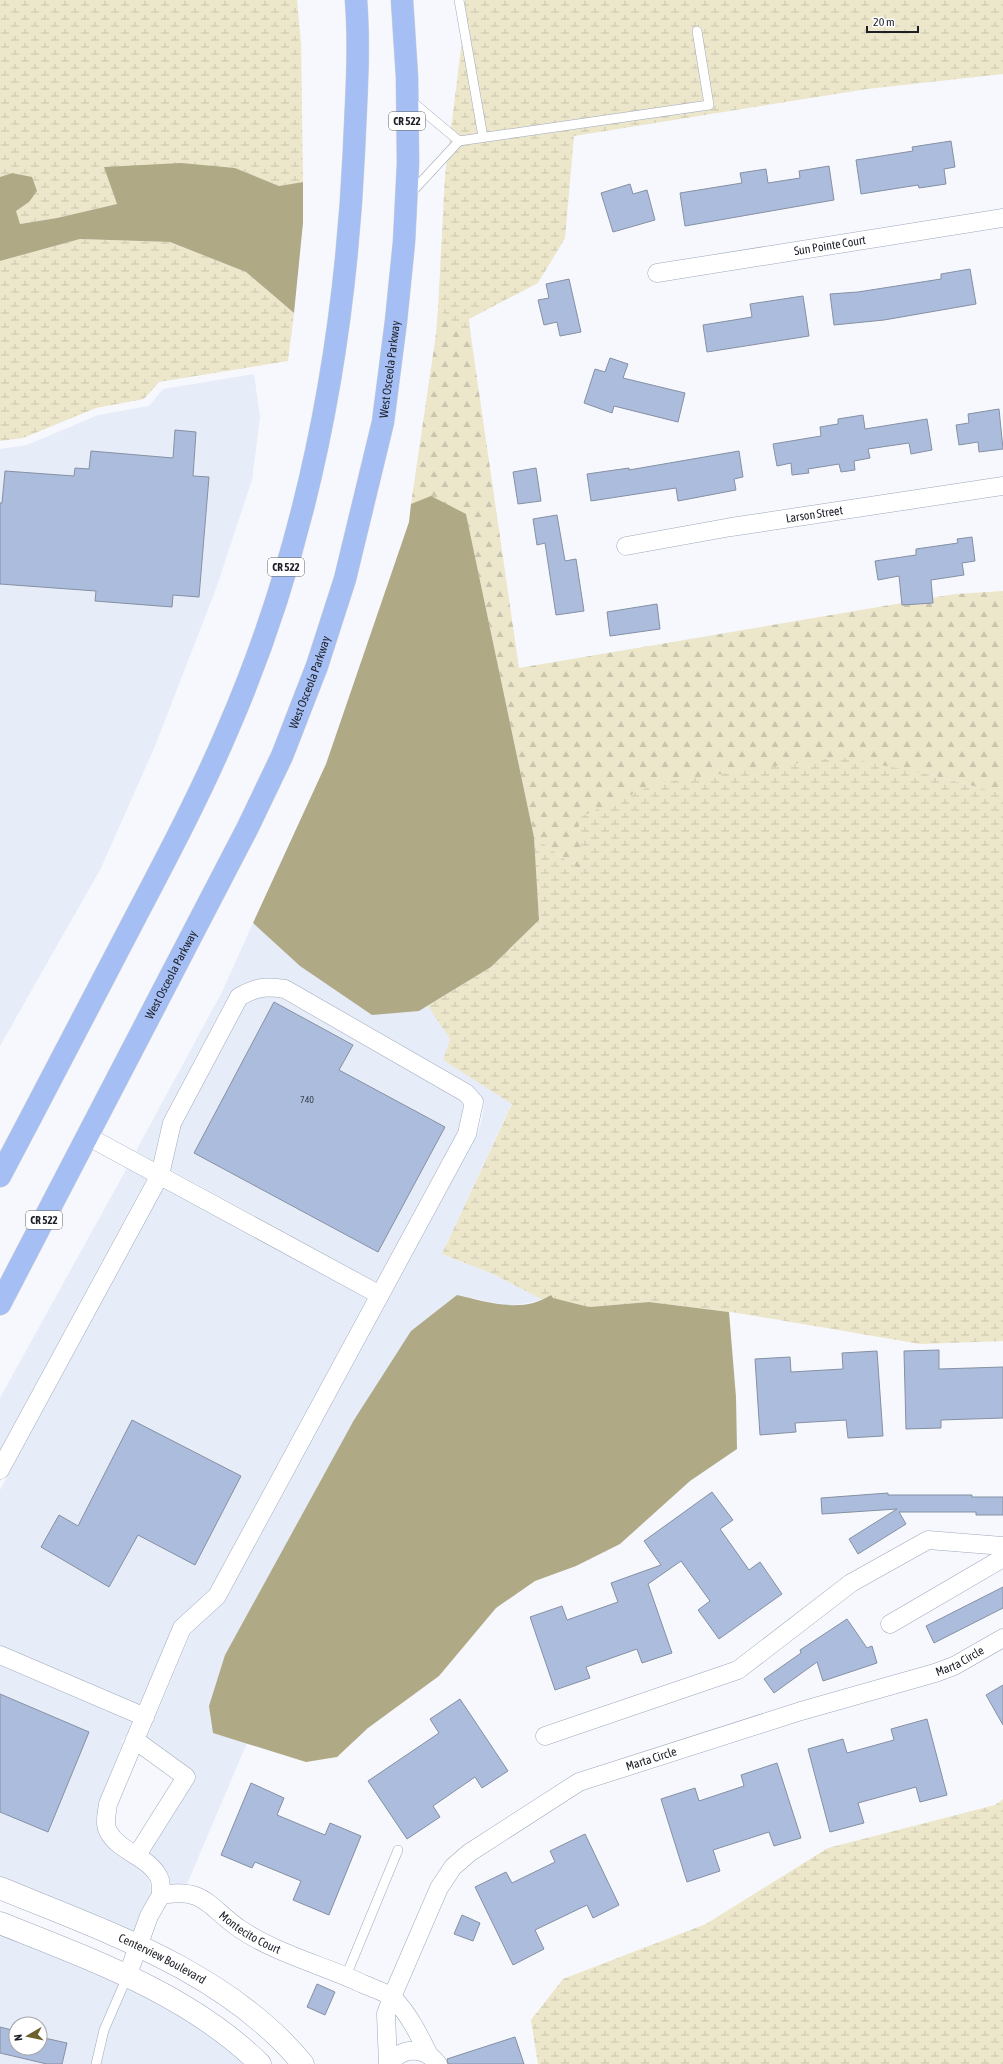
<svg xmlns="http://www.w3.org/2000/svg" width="1003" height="2064" font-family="'Asap Condensed',sans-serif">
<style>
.built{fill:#e6ecf8;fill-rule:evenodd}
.forest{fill:url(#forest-firs)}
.wetland{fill:url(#wetland-marsh)}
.water{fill:#b0a986}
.building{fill:#acbcdc;stroke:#8590a4}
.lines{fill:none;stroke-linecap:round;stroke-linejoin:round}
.service-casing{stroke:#9da8bd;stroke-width:10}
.minor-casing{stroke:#9da8bd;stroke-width:19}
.tertiary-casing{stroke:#9da8bd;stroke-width:23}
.primary-casing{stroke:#d2d2d4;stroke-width:23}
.service{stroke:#fff;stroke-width:9}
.minor{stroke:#fff;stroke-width:18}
.tertiary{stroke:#fff;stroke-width:22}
.primary{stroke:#a5bff4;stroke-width:22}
.labels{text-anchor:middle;stroke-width:3;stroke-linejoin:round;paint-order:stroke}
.number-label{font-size:10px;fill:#404654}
.shield{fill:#fff;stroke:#606268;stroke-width:1}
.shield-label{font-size:11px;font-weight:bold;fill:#1c1f27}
.street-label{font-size:12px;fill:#1c1f27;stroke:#fff}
</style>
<defs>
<pattern id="forest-firs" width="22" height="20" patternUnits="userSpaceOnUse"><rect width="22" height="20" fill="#ece6ca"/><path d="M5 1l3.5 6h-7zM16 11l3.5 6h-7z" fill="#cac5ae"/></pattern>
<pattern id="wetland-marsh" width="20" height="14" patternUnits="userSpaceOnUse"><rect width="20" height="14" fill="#ece6ca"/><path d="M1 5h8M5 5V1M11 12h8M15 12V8" fill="none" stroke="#cac5ae"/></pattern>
</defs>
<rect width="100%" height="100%" fill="#f6f8fd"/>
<g class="built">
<path d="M254,374L260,417L252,480L217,586L155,746L101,868L0,1046V449L27,445L98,415L149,406L163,389Z"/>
<path d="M253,923L300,966L419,1011L428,1006L450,1039L443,1060L512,1103L442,1254L493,1274L543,1300L510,1306L457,1295L213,1733L247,1743L187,1884L170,1885L169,1876L162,1866L149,1853L194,1781L192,1770L147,1737L191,1633L226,1600L476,1137L482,1119L484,1102L482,1097L472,1085L290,982L267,978L247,982L230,993L163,1119L153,1161L136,1151L222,992Z"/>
<path d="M268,995L281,998L460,1099L464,1105L458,1131L376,1282L171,1170L181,1125L246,1003L256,997Z"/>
<path d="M127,1168L147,1178L0,1450V1398Z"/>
<path d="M164,1187L367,1298L209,1591L173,1626L139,1705L0,1645V1490Z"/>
<path d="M0,1665L132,1721L126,1736L121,1742L123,1743L99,1801L96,1820L100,1836L108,1846L131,1862L146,1875L150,1883L151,1894L140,1912L133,1933L0,1878Z"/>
<path d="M0,1933L123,1985L171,2009L195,2024L246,2064H0ZM16,2024H40V2048H16Z"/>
</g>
<path class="forest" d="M438,309L471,337L519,668L955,594L1003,591V794L927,774L584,873L534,837L466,514L411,504L436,334Z"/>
<g class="wetland">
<path d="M0,0H297L301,43L303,182L279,186L235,168L105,167L117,204L57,218L20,224L15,211L29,202L12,173L0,177Z"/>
<path d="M465,0H1003V74L867,89L574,136L565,238L538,283L469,319L471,337L438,309L445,176L462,41Z"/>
<path d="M80,239L170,242L246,272L294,313L288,361L159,382L144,399L96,408L23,438L0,441V261Z"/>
<path d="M840,757L927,774L1003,794V1341L920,1344L738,1313L649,1302L589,1307L552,1298L551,1295L543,1300L493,1274L442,1254L512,1104L443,1060L450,1039L428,1006L491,967L539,920L534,837L584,873L578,818L657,783Z"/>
<path d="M1003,1799V2064H538L531,2020L563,1979L706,1924L828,1848L995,1805Z"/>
</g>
<g class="water">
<path d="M181,163L235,168L279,186L303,182V223L294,313L246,272L170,242L80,239L0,261V177L12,173L32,177L37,191L29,202L16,211L20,224L57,218L117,204L104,167Z"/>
<path d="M431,496L466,514L534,837L539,920L491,967L419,1011L372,1015L300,966L253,923L326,764L409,522L411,504Z"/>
<path d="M457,1295C488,1302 522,1314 551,1295L553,1298L589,1307L649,1302L729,1312L736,1397L737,1449L690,1481L620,1544L576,1566L535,1581L496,1608L439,1676L368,1728L337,1757L306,1762L213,1733L209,1706L225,1655L354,1420L411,1331Z"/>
</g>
<g class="building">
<path d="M951,141L955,167L944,169L946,184L919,188L918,185L861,194L856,160L913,151L912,147Z"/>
<path d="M829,166L834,200L685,226L680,193L742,183L740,173L766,169L768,183L800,178L799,171Z"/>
<path d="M630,184L633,194L647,190L655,220L613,232L601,193Z"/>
<path d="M970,269L976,304L884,320L834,325L830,294L858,292L941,279V274Z"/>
<path d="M569,279L581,332L560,336L557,322L544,325L538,300L549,298L546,284Z"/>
<path d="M803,296L809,336L707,352L703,325L752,317L750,304Z"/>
<path d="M610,358L628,364L623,378L685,393L678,422L614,406L612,413L584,403L595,369L605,372Z"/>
<path d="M999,409L1003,449L979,452L978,442L959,445L956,425L969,423L968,414Z"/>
<path d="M863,415L865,429L927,419L932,450L911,454L909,443L868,449L870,458L854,461L855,470L841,472L839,464L808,469L809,473L792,475L791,463L777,466L773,444L821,436L820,427L838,424V419Z"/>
<path d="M175,430L196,432L193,476L209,477L199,597L173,595L172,607L95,601L96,591L0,584V503H2L5,471L74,476L75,468L89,469L91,451L173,458Z"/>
<path d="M739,451L743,477L734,479L736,490L678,501L676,488L591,501L587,474L629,468V470Z"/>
<path d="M536,468L541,501L518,504L513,472Z"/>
<path d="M557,515L565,561L576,559L584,611L556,615L545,543L537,545L533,519Z"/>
<path d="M972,537L975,561L962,563L964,575L931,580L933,603L902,605L899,576L878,580L875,561L916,555V549L958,543L957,539Z"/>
<path d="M657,604L660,629L610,636L607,612Z"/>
<path d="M274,1002L353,1045L339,1070L445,1127L378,1252L194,1153Z"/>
<path d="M939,1350V1369L1003,1367V1418L941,1420V1428L906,1429L904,1351Z"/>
<path d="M877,1351L883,1436L848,1438L846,1420L795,1423L796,1432L760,1435L755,1359L790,1357L791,1372L843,1369L842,1353Z"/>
<path d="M132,1420L241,1476L195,1565L138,1535L109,1587L41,1547L59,1515L78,1526Z"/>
<path d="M712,1492L733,1520L720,1529L749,1570L760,1562L782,1594L719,1639L698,1610L710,1601L681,1561L648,1584L672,1653L642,1663L637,1649L586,1667L590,1678L555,1690L530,1617L562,1606L567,1620L618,1602L611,1583L661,1565L644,1541Z"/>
<path d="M888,1493V1495H972V1497H1003V1515H976V1512H899L906,1524L858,1554L849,1539L897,1509L822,1514L821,1498Z"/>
<path d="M1003,1587V1608L934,1643L926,1626Z"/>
<path d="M847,1619L867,1648L872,1646L877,1663L823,1681L817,1662L774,1693L764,1679L801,1653L800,1650Z"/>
<path d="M1003,1685V1725L986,1695Z"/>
<path d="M0,1694L89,1732L48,1832L0,1812Z"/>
<path d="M460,1699L508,1771L482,1788L475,1777L433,1806L440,1817L407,1839L368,1781L439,1733L430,1719Z"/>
<path d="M927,1719L947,1795L920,1802L916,1787L858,1803L864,1823L830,1832L808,1749L843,1739L847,1753L894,1740L891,1729Z"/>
<path d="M777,1763L801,1838L774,1846L769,1832L713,1850L720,1871L687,1882L661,1799L695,1788L699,1801L744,1786L741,1775Z"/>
<path d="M251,1783L284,1798L277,1815L325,1835L330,1823L361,1836L329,1915L293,1900L301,1881L255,1862L252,1868L221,1855Z"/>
<path d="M585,1834L619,1905L593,1918L587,1905L535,1930L544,1949L513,1965L475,1887L506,1872L512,1883L555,1862L550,1851Z"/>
<path d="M462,1915L480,1923L473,1941L454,1934Z"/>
<path d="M317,1984L335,1992L325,2015L307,2007Z"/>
<path d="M0,2027L16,2031V2048H40V2037L67,2043L62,2064H47L0,2053Z"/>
<path d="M515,2037L524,2064H448L447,2059Z"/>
</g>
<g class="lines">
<g class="service-casing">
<g id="service">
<path d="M459,0L483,137"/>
<path d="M409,99L459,141L410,194"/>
<path d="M459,141L709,105L697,31"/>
<path d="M346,1976L398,1850"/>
<path d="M96,2064L104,2030L127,1977"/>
</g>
</g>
<g class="minor-casing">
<g id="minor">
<path id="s1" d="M657,273L1003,218"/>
<path id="s2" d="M626,546L731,527L1003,486"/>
<path d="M87,1136L380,1295"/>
<path d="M0,1470L160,1175L172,1123L239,997C256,987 265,986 285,989L466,1093L474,1102L467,1134L217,1596L182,1628L108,1804C107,1813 104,1823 108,1831C119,1853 151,1856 160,1880C161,1884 161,1890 161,1895"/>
<path d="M890,1624L1003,1558"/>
<path d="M0,1655L145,1717"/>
<path d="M545,1736L738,1670L851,1583L928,1540L1003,1546"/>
<path d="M135,1740L186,1777L137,1855"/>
<path id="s3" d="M161,1895C205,1887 208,1907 240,1929C277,1954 323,1965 363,1984C372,1988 386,1992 393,1998C409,2014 419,2035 429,2055"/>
<path d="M127,1977L149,1916L161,1895"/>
<path id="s4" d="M388,2064L386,2014L392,1997L439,1888L453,1867L469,1853L579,1782L801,1711L935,1673L954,1666L1003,1638"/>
<path d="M390,2064C402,2046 425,2047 438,2064"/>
</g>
</g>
<g class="tertiary-casing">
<g id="tertiary">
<path id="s5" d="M0,1888C107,1932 227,1972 303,2064"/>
<path d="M0,1923C90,1959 189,1994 260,2064"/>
</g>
</g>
<g class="primary-casing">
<g id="primary">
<path d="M0,1176C45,1091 89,1006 134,920C167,857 200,795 228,729C307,547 345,348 354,150C356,100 360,50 356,0"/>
<path id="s6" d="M0,1304L248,827L282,756L317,666L345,579L383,422L396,321L404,242L408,163L407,77L402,0"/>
</g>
</g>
<use href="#service" class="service"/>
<use href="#minor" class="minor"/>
<use href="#tertiary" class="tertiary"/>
<use href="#primary" class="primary"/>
</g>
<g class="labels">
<g class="number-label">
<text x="307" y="1103">740</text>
</g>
<g class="shield">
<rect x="389" y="112" width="36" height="18" rx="3"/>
<rect x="268" y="558" width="36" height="18" rx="3"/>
<rect x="26" y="1211" width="36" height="18" rx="3"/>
</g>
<g class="shield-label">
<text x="407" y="125">CR 522</text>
<text x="286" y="571">CR 522</text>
<text x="44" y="1224">CR 522</text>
</g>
<g class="street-label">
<text dy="4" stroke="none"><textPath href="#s1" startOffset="175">Sun Pointe Court</textPath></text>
<text dy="4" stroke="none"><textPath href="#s6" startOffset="1019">West Osceola Parkway</textPath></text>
<text dy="4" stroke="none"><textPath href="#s2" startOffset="191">Larson Street</textPath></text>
<text dy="4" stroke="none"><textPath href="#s6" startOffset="695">West Osceola Parkway</textPath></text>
<text dy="4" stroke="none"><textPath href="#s6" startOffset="371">West Osceola Parkway</textPath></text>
<text dy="4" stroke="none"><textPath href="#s4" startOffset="764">Marta Circle</textPath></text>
<text dy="4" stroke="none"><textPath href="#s4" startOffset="440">Marta Circle</textPath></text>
<text dy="4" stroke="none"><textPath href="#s3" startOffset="101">Montecito Court</textPath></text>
<text dy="4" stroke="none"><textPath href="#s5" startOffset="177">Centerview Boulevard</textPath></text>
</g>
</g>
<g transform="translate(28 2036) rotate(261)"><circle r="19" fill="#ffffff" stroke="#a4a5a9"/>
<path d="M0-3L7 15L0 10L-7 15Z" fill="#6c602d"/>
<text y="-6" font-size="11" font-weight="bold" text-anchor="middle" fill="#1c1f27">N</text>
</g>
<path d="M867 26v6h51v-6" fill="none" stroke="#1c1f27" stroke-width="2"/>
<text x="873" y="26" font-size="12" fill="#1c1f27" stroke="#ffffff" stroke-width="3" paint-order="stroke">20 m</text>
</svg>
